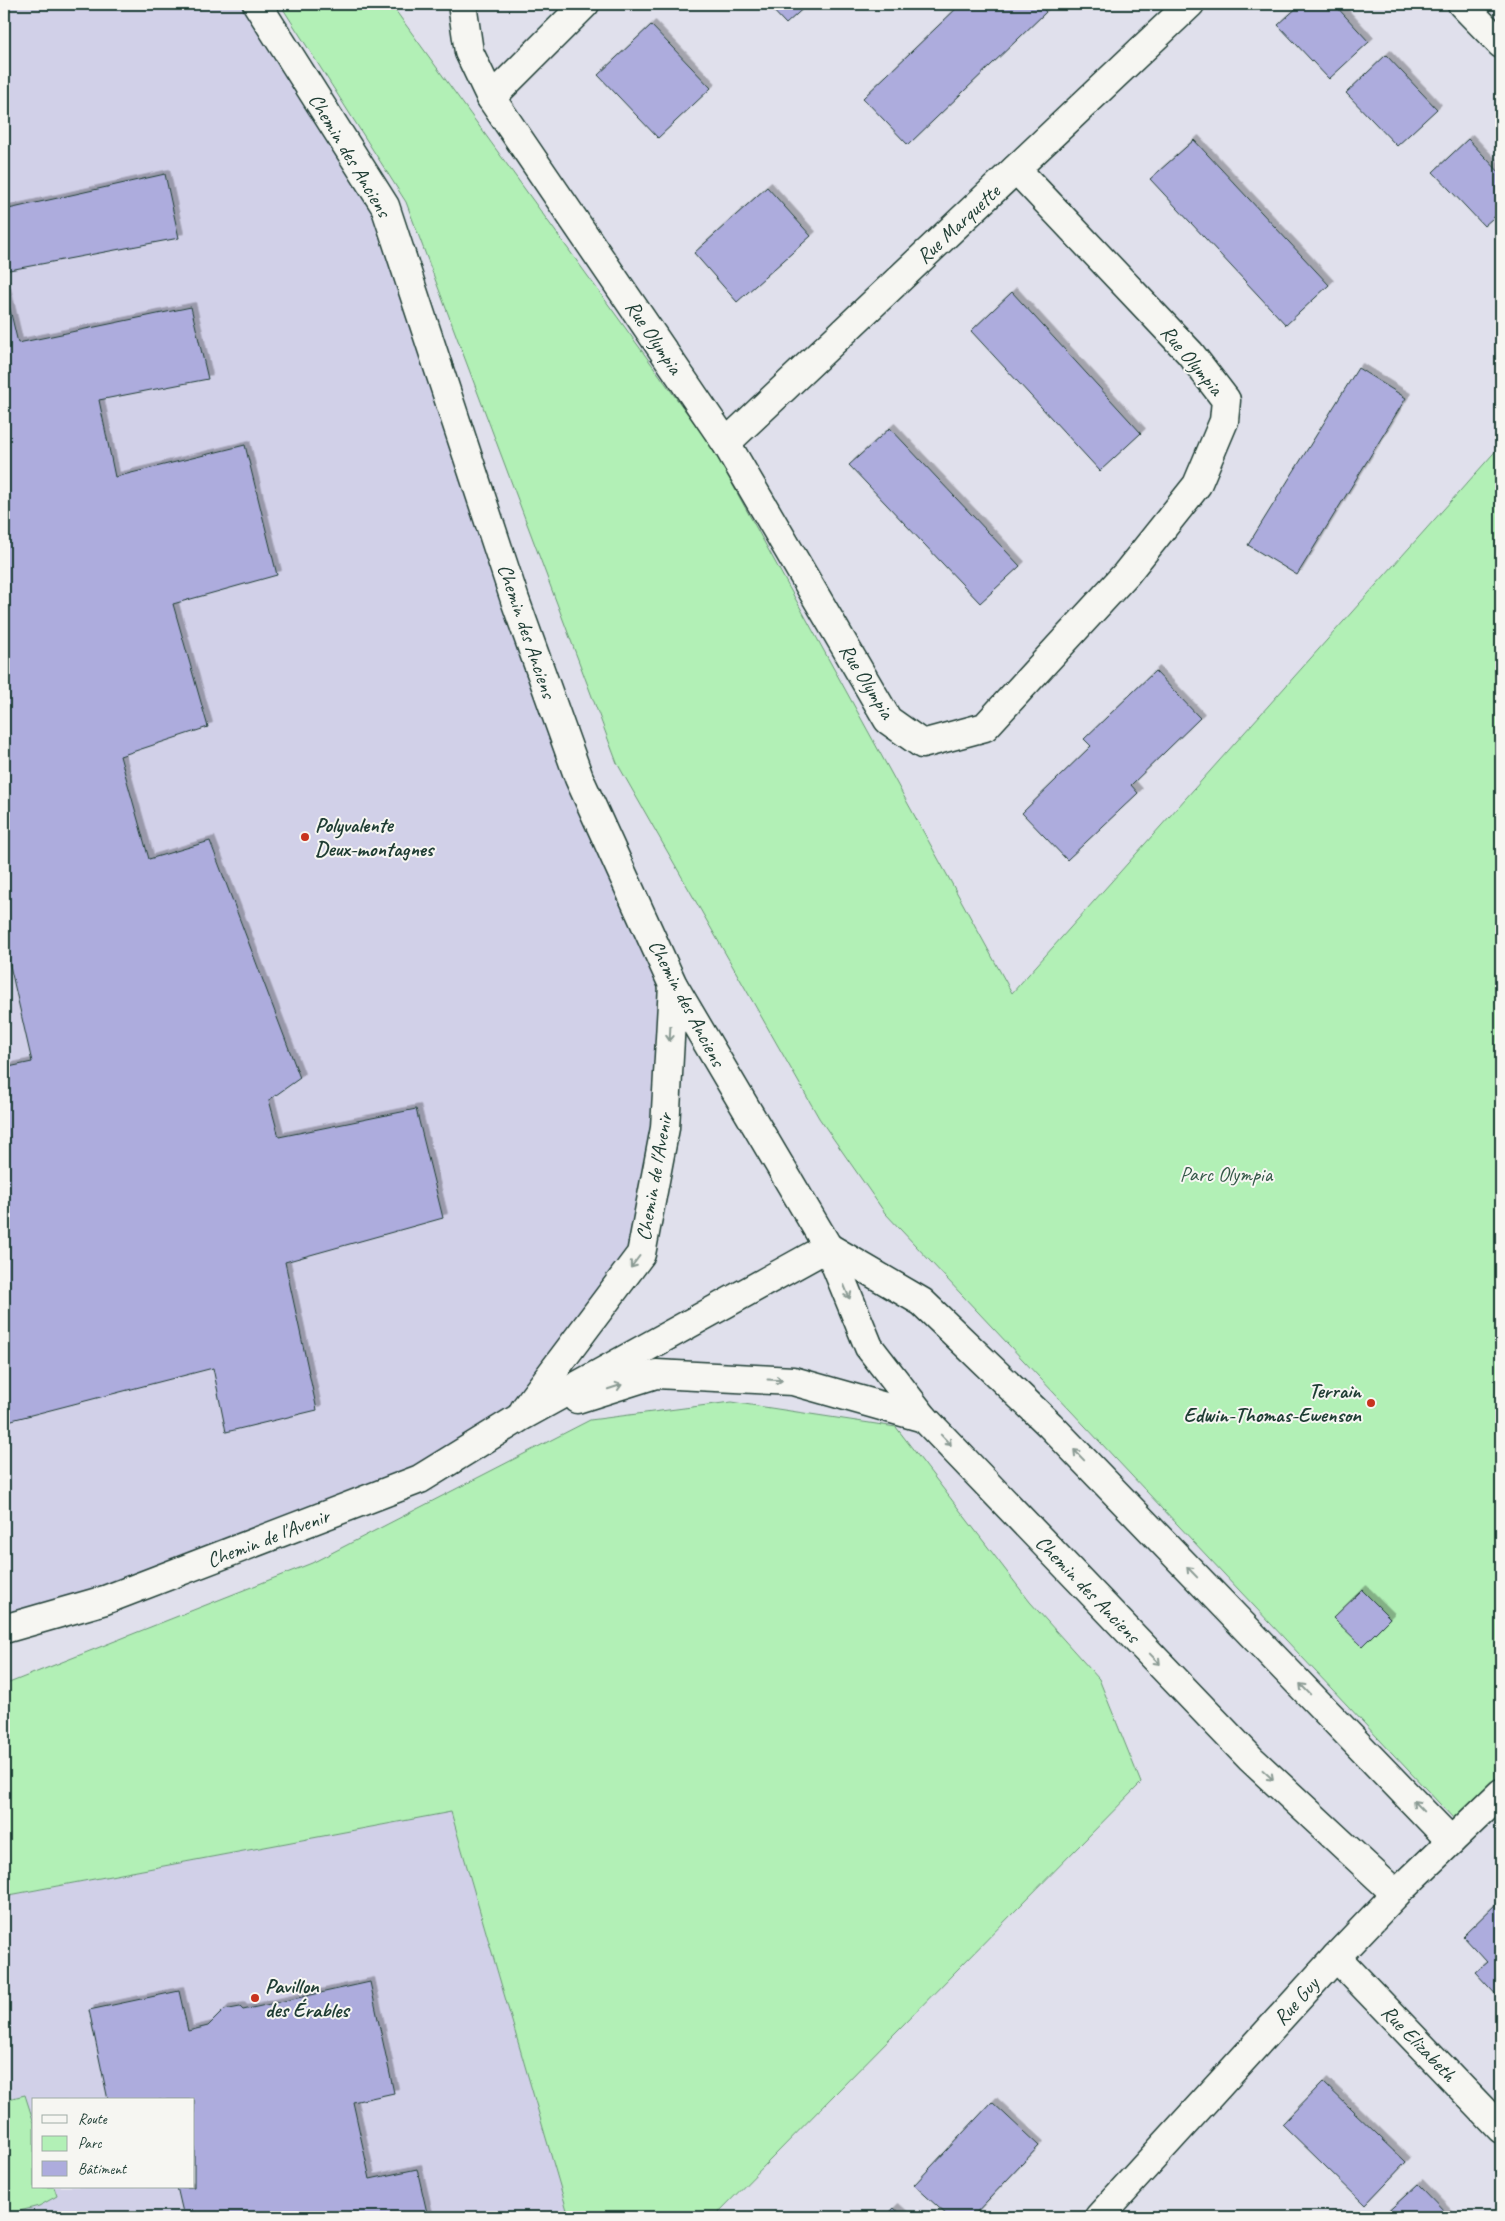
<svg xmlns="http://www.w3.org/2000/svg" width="1505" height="2221" font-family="Caveat,sans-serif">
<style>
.built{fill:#d1d0e8;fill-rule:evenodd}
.green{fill:#b2f0b6;stroke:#689675}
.building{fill:#adacdd;stroke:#1f3d34;filter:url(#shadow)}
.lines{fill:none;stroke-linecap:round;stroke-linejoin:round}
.street-casing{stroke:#1f3d34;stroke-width:31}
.street{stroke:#f6f6f2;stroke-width:28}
.oneway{stroke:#8a9a93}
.poi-dot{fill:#c8321e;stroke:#f6f6f2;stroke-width:2}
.labels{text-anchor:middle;stroke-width:4;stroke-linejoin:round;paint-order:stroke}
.street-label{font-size:21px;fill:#1f3d34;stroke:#f6f6f2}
.poi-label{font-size:21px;font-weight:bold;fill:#1f3d34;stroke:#f6f6f2;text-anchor:start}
.park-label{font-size:21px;fill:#355848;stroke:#f6f6f2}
</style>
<defs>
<filter id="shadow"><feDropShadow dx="4.5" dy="-4.5" stdDeviation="0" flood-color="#0004"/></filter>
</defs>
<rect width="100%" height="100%" fill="#e0e0ec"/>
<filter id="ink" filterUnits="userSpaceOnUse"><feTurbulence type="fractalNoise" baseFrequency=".02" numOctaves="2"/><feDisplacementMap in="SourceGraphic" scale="10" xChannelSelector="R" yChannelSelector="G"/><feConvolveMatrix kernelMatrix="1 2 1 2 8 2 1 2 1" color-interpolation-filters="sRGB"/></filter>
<g filter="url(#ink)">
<g class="built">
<path d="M4,4H257L385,206L515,600L673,985L641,1254L519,1418L420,1479L4,1629Z"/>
<path d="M451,1812L569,2217H4V1896ZM34,2100H194V2187H34Z"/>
</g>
<g class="green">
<path d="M280,4H390L398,14L713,449L1012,993L1501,445V1776L1455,1820L885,1213L819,1118L617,763L406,202Z"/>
<path d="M731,1402L896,1427L1030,1602L1099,1679L1141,1783L714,2217H569L451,1812L4,1896V1685L312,1563L590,1420Z"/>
<path d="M25,2095L34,2123V2187H54L57,2196L39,2206L4,2215V2100Z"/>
</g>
<g class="building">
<path d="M767,4H808L786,24Z"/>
<path d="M961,4H1038L1046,12L908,145L863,98Z"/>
<path d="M1301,4H1334L1369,42L1329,79L1278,25Z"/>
<path d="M651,25L711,88L658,138L598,75Z"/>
<path d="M1386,55L1437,109L1397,146L1346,93Z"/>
<path d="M1468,139L1501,174V211L1484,226L1433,172Z"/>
<path d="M1194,140L1329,285L1286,325L1150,179Z"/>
<path d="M165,174L179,238L4,271V210Z"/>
<path d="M767,187L811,236L737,302L694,253Z"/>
<path d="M4,284L18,343L191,307L208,379L99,400L115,477L245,445L277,575L173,604L208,727L120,756L149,859L210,841L300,1078L269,1100L279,1137L416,1109L443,1218L285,1262L317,1410L226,1432L213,1368L4,1422V1068L32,1062L4,939Z"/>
<path d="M1012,292L1141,433L1100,471L971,331Z"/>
<path d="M1358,368L1406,398L1297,575L1248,545Z"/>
<path d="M890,428L1020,566L980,603L849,465Z"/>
<path d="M1155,671L1200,718L1131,785L1138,793L1067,860L1022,813L1091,746L1084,739Z"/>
<path d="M1362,1590L1390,1618L1362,1646L1333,1618Z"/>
<path d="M1501,1899V2000L1475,1972L1487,1962L1463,1936Z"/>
<path d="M370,1982L394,2093L353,2102L370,2179L417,2169L428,2217H184L177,2187H194V2100H108L89,2010L179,1991L188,2031L208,2026L224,2010L240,2007L243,2010Z"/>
<path d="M1323,2082L1406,2162L1365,2205L1282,2124Z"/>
<path d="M992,2102L1039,2146L972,2217H949L914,2185Z"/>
<path d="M1418,2184L1450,2217H1382Z"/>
<path d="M894,2208L904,2217H885Z"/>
</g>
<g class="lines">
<g class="street-casing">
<g id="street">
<path d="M257,4L385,206L515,600L579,778L673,985L828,1247L869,1347L924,1418L1251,1759L1396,1894"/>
<path d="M462,4L469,52L491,98L726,443L888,720L922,744L985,727L1126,574L1197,485L1224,421L1226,400L1190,353L1016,169"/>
<path d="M1462,4L1501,44"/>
<path d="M491,98L585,4"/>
<path d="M726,443L1190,4"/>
<path d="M828,1247L922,1302L1050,1425L1451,1841"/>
<path d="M577,1399L656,1374L793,1381L924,1418"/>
<path d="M524,1410L641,1254L665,1128L673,985"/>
<path d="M4,1629L105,1600L420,1479L519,1418L828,1247"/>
<path d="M1336,1957L1501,2129"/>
<path d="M1099,2217L1336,1957L1396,1894L1501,1793"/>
</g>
</g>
<use href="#street" class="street"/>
</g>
<defs><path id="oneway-shaft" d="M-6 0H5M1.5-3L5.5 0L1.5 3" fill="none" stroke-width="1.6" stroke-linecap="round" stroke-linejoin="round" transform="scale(1.25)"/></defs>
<g class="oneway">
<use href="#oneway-shaft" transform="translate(670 1034) rotate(93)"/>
<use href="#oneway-shaft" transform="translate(635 1262) rotate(127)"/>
<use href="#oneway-shaft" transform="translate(847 1292) rotate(68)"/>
<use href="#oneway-shaft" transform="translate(775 1380) rotate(3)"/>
<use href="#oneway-shaft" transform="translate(615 1387) rotate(-18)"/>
<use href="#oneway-shaft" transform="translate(946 1440) rotate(46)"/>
<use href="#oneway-shaft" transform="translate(1079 1455) rotate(-134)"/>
<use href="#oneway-shaft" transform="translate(1192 1572) rotate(-134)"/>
<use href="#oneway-shaft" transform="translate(1155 1659) rotate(46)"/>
<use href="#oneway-shaft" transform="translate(1305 1689) rotate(-134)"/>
<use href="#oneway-shaft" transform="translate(1268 1775) rotate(43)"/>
<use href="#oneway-shaft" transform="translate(1418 1806) rotate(-134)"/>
</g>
</g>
<g class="poi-dot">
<circle cx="305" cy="837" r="5"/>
<circle cx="1371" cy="1403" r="5"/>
<circle cx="255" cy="1998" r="5"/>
</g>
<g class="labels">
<g class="street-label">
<text transform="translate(350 155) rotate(59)" y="7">Chemin des Anciens</text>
<text transform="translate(958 224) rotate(-43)" y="7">Rue Marquette</text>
<text transform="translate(654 337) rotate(56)" y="7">Rue Olympia</text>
<text transform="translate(1192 360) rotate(50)" y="7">Rue Olympia</text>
<text transform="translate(527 631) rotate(71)" y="7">Chemin des Anciens</text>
<text transform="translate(867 681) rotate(58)" y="7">Rue Olympia</text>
<text transform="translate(687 1003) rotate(62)" y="7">Chemin des Anciens</text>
<text transform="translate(654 1177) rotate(-80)" y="7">Chemin de l'Avenir</text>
<text transform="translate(268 1538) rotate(-21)" y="7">Chemin de l'Avenir</text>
<text transform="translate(1088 1589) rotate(46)" y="7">Chemin des Anciens</text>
<text transform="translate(1296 2001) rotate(-48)" y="7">Rue Guy</text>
<text transform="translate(1419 2043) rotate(46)" y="7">Rue Elizabeth</text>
</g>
<g class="poi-label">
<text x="315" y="832">Polyvalente<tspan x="315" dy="24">Deux-montagnes</tspan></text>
<text x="1361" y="1398" text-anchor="end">Terrain<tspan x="1361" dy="24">Edwin-Thomas-Ewenson</tspan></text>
<text x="265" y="1993">Pavillon<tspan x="265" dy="24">des Érables</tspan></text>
</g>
<g class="park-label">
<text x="1226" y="1181">Parc Olympia</text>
</g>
</g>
<rect width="1505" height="2221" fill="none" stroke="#f6f6f2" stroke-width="20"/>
<rect x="10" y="10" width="1485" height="2201" fill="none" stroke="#1f3d34" stroke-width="2" filter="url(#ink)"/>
<rect x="32" y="2098" width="162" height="90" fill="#f6f6f2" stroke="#a0aca6"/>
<rect x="42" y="2115" width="25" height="8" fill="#f6f6f2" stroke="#a0aca6"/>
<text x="78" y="2124" font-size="15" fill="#1f3d34">Route</text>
<rect x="42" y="2136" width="25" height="15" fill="#b2f0b6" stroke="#a0aca6"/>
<text x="78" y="2148" font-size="15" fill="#1f3d34">Parc</text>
<rect x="42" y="2161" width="25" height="15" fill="#adacdd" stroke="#a0aca6"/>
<text x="78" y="2174" font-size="15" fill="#1f3d34">Bâtiment</text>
</svg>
